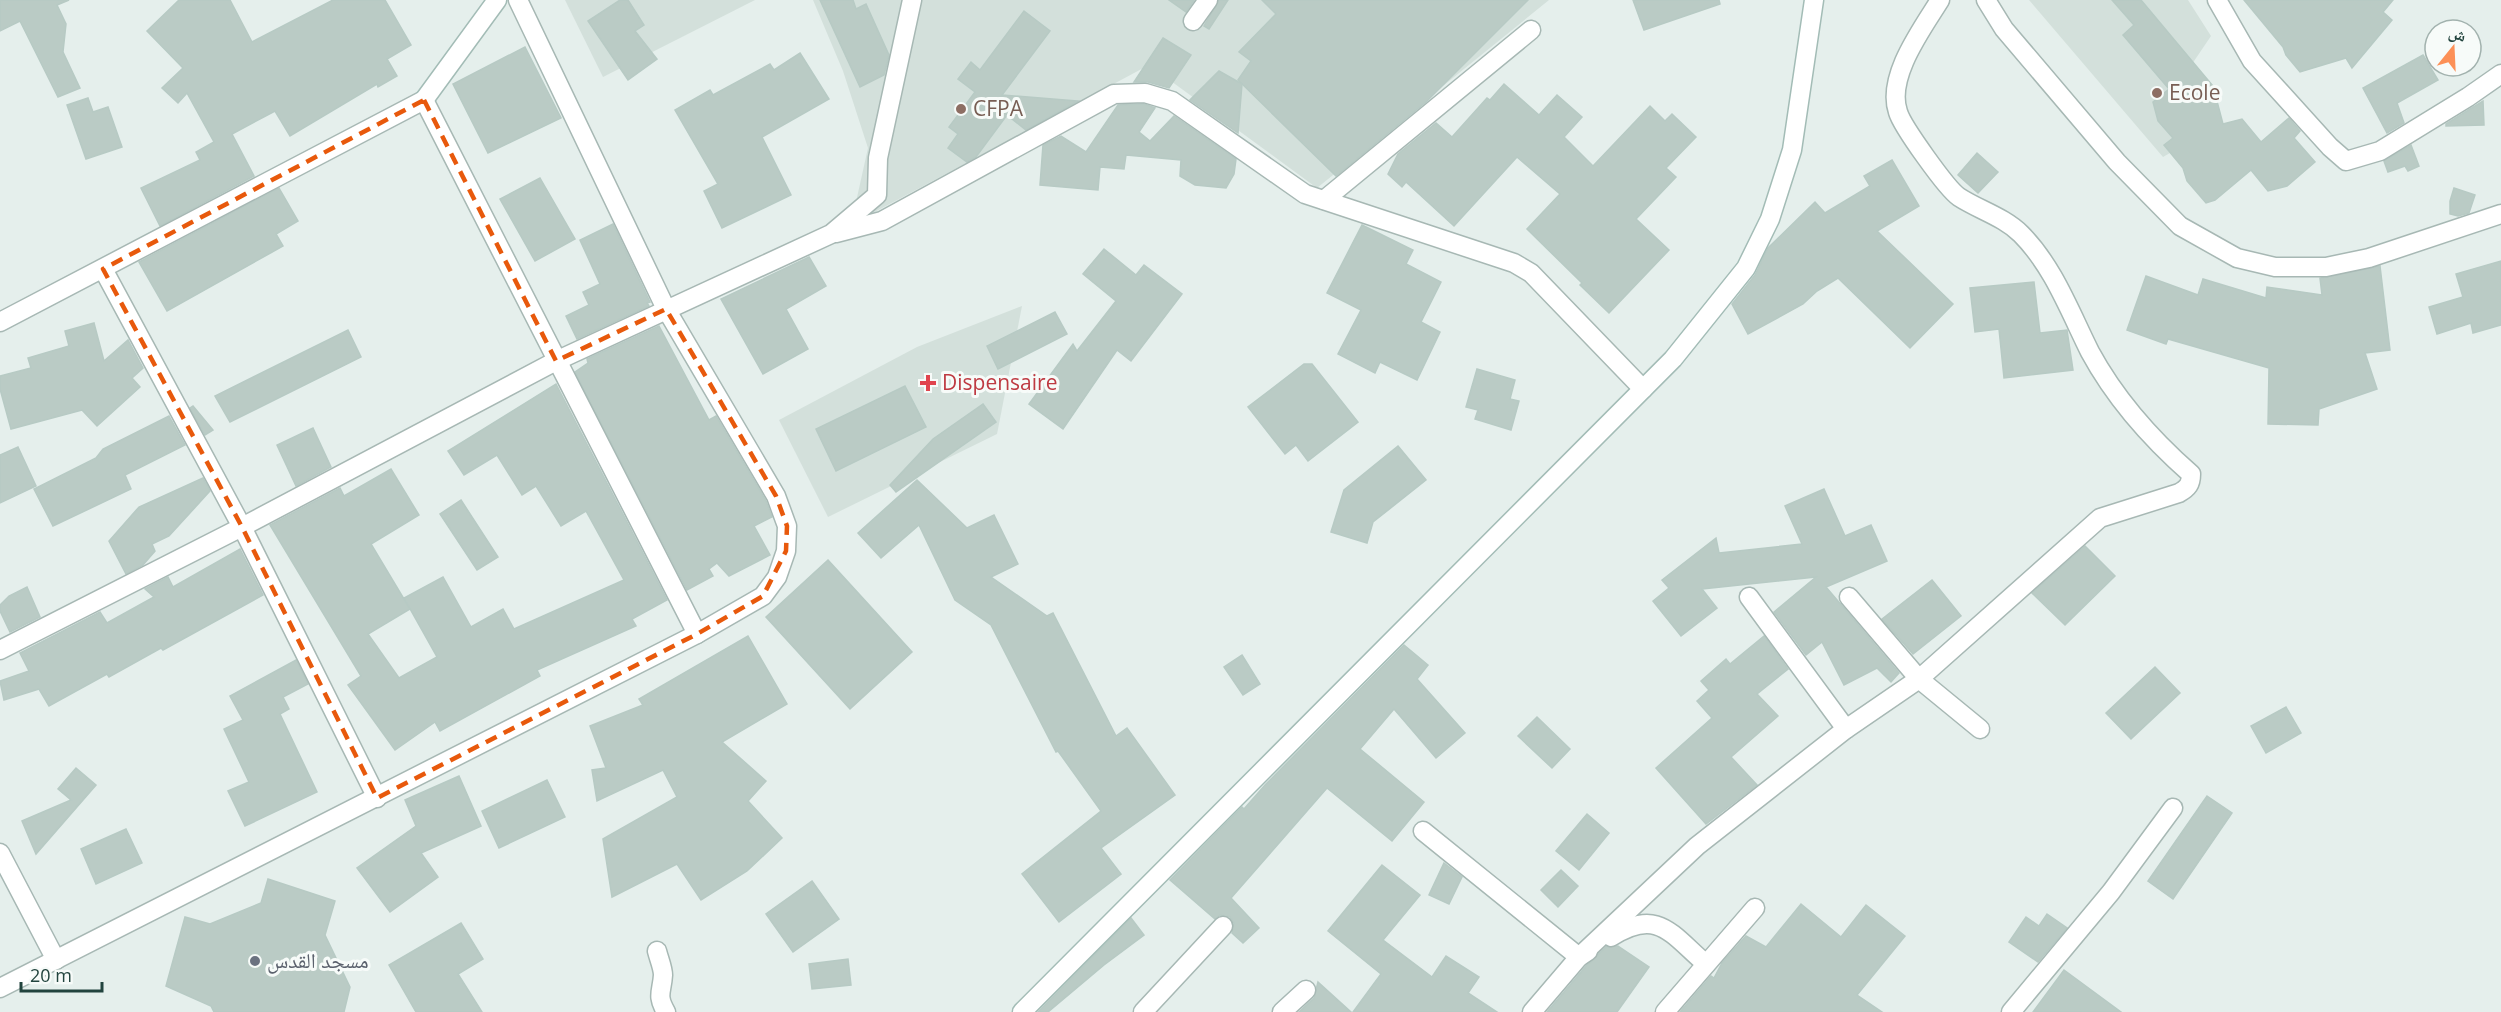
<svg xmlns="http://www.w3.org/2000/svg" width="2501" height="1012" font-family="'Open Sans','Noto Naskh Arabic',sans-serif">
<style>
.built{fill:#d3e0db}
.building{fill:#bacbc5;stroke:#b7cac4;stroke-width:1.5}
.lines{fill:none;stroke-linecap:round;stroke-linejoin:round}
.street-casing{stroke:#a7b8b4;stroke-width:21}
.secondary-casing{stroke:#a3bcb6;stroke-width:21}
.street{stroke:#fff;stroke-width:18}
.secondary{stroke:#fff;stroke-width:18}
.marked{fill:none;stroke:#e8590c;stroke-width:4.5;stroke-dasharray:12 8;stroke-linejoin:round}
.education-dot{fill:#8d6e63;stroke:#f7fbf9;stroke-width:2}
.health-dot{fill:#e0444e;stroke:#f7fbf9;stroke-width:2}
.worship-dot{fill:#6b7280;stroke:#f7fbf9;stroke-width:2}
.labels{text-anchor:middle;stroke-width:6;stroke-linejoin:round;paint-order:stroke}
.education-label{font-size:21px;fill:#785e54;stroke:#f7fbf9;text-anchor:start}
.health-label{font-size:21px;fill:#be3a42;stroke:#f7fbf9;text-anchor:start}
.worship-label{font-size:21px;fill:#5b616d;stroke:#f7fbf9;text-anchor:start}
</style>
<rect width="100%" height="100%" fill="#e5efec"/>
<g class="built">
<path d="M565,0H755L603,77Z"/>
<path d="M813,0H1549L1317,188L1149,65L856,222V202L868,148L843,71Z"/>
<path d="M2029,0H2188L2211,36L2190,67L2222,123L2163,157Z"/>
<path d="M1022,306L997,434L828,517L779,420L917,347Z"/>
</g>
<g class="building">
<path d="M0,0H69L57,5L66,24L63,52L80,88L58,97L20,21L0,31Z"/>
<path d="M179,0H230L252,42L333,0H385L411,45L387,59L397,76L378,87L377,84L290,136L275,111L232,134L254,176L160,226L141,188L200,160L196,152L214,142L187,93L178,103L162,88L183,68L147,31Z"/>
<path d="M620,0H628L644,25L635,31L657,59L628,80L588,21Z"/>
<path d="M820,0H853L856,9L866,4L889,55L884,75L860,87Z"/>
<path d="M1169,0H1194L1186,12Z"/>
<path d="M1219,0H1228L1209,29L1204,26Z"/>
<path d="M1262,0H1528L1427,101L1336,176L1238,80L1251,61L1239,52L1276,14Z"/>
<path d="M1633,0H1719L1720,4L1644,30Z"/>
<path d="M2112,0H2141L2213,86L2223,124L2242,119L2261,142L2289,118L2300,131L2294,138L2315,162L2287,186L2268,191L2251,170L2215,200L2206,203L2187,181L2183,168L2164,145L2173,138L2158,121L2153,102L2169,89L2123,35L2134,25Z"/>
<path d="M2244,0H2393L2383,12L2392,20L2352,68L2346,58L2300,72L2286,55L2283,47Z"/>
<path d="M1024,11L1050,31L1002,95L1078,101L1026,130L1007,115L976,157L967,162L948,148L958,134L949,127L975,92L958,79L971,62L980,70Z"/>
<path d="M1163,38L1191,55L1169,88L1148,82H1134Z"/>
<path d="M525,47L561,118L488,153L453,84Z"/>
<path d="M800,53L829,99L762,137L791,195L722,228L704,191L718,184L675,110L710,90L713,95L770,64L774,70Z"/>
<path d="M2423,55L2438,80L2397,103L2404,123L2387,133L2363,88Z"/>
<path d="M1219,71L1242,84L1238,133L1190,100Z"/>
<path d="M1504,84L1539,115L1557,95L1582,117L1564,137L1593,166L1650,106L1665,121L1672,114L1696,137L1666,168L1676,177L1636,219L1669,250L1609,313L1580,285L1582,283L1527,229L1560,194L1517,157L1454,226L1406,182L1402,187L1388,174L1398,154L1436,123L1452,137L1487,98L1490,100Z"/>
<path d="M88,98L93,112L108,107L122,147L86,159L67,105Z"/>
<path d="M2483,101L2484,125L2446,126V124Z"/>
<path d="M1144,104L1155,108L1139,132L1150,141L1174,116L1236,159L1234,174L1226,188L1195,185L1180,176L1181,160L1126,155L1124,169L1100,167L1098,190L1040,185L1043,145L1061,136L1086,152L1118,105Z"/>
<path d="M2411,145L2419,166L2408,171L2405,166L2388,172L2384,161Z"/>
<path d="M1977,153L1998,172L1978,193L1958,175Z"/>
<path d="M1892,160L1919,206L1877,231L1953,304L1910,348L1838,278L1817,291L1803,304L1748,334L1732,304L1755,275L1768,248L1815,202L1825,213L1870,186L1864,176Z"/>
<path d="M540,178L575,239L535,261L500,199Z"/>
<path d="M279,188L298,221L276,234L283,246L167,311L139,262Z"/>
<path d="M2454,188L2475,195L2469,213L2458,216L2450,214V201Z"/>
<path d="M613,224L650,302L647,303L649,306L577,339L566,316L589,305L583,292L600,284L580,240Z"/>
<path d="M1362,225L1413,250L1406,264L1441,282L1421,322L1440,332L1417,380L1380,362L1375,373L1338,354L1361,310L1327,293Z"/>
<path d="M1104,249L1136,275L1144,265L1182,294L1131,361L1117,350L1063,429L1029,404L1073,344L1077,351L1116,301L1083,274Z"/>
<path d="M809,257L826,286L786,309L808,349L763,374L721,299Z"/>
<path d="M2501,261V325L2473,333L2471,323L2437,334L2429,307L2463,297L2456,274Z"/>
<path d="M2380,266L2390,350L2365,353L2377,389L2319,409L2318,425L2268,424L2269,368L2168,339L2166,344L2127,330L2146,276L2198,295L2203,279L2266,298L2267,287L2322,295L2320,278Z"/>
<path d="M2034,282L2040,333L2067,330L2073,370L2004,378L1999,329L1975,332L1970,288Z"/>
<path d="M1055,312L1067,334L998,369L987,346Z"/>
<path d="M94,323L104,361L128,340L143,368L132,378L140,387L97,426L82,410L11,429L0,389V376L31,368L28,358L69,346L65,331Z"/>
<path d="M659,326L709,420L716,416L766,501L772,517L754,526L770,555L729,576L717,563L709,569L713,576L687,590L575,372L588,363L587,359Z"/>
<path d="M348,330L361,357L230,422L215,396Z"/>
<path d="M1304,364H1312L1358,422L1308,461L1296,445L1285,454L1248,407Z"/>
<path d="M1477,369L1515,380L1510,399L1519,401L1511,430L1475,419L1478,410L1466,407Z"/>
<path d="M556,384L667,600L632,619L636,626L537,670L540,676L440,731L435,722L395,750L348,685L361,676L270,525L340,488L344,496L391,469L419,515L371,544L410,609L368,634L399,678L437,657L404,598L443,577L471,627L503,609L514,629L624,580L586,511L561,526L536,486L522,495L497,455L464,475L448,451Z"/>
<path d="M905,386L926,427L836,471L816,429Z"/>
<path d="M983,404L996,422L896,492L890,485L933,439Z"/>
<path d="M193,406L213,430L205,435L190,408Z"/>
<path d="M169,416L185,445L125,475L131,489L53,526L34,489L96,458L103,449Z"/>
<path d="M313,428L331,467L296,486L277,445Z"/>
<path d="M1398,446L1426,480L1373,522L1367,543L1331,532L1344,490Z"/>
<path d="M18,447L36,486L0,503V455Z"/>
<path d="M203,478L210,491L169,536L152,544L155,551L143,565L126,574L109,541L139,507Z"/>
<path d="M917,480L967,528L994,515L1018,564L991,577L1047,616L1053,613L1116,736L1127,728L1175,795L1101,848L1121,874L1059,922L1022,874L1101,811L1058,751L1056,752L991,625L955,600L919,525L881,558L858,533Z"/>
<path d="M1824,489L1845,536L1871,525L1887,561L1826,587L1899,673L1891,682L1877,668L1844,685L1822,642L1806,655L1774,612L1816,577L1702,589L1717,608L1681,636L1653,601L1669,588L1662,580L1716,538L1719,553L1802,544L1785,506Z"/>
<path d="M461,500L498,557L477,570L440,514Z"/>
<path d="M2085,546L2115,576L2065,625L2032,593Z"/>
<path d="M240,549L263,595L163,650L161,648L109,677L107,674L49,706L39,689L4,700L0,681L29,671L20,653L100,612L107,623L154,597L145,589L168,577L173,587Z"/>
<path d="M828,560L912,652L850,709L766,617Z"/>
<path d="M1932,580L1961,616L1913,654L1882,619Z"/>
<path d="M27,587L40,617L10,632L0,611V605L9,596Z"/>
<path d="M748,636L787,704L722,742L766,781L748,801L782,838L747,871L701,900L677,864L612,897L603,839L677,797L663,770L597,801L592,770L606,768L590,726L643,705L639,699Z"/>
<path d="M1764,636L1788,669L1757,694L1778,716L1731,757L1757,785L1706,824L1656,768L1712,718L1697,701L1709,690L1701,681L1726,659L1730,664Z"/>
<path d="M1404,645L1428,665L1417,679L1465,733L1436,758L1394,709L1360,749L1424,802L1392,841L1327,788L1231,898L1259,928L1243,943L1232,933L1234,923L1230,917L1220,915L1215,919L1170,880L1242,807L1244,809L1265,785Z"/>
<path d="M1242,655L1260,684L1243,695L1224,667Z"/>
<path d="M296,660L308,684L283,697L289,709L280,714L317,792L245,826L228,791L249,782L224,729L243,720L230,696Z"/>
<path d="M2155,667L2180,693L2131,739L2106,713Z"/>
<path d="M2286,707L2301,733L2266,753L2251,726Z"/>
<path d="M1537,717L1570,749L1552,768L1518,736Z"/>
<path d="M76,768L96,785L36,854L22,821L71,800L58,789Z"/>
<path d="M459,776L481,826L421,853L438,877L390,912L357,868L416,826L405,800Z"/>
<path d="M547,780L565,817L499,848L482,811Z"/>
<path d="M2207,796L2232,813L2173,899L2148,881Z"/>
<path d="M1587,814L1609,833L1579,870L1556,851Z"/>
<path d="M126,829L142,863L96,884L81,849Z"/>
<path d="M1444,863L1462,877L1449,904L1429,895Z"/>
<path d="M1382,865L1420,895L1383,940L1432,977L1446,956L1479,977L1468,993L1497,1012H1353L1381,974L1328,931Z"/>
<path d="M1561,870L1578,886L1558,907L1541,890Z"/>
<path d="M268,879L335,901L325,935L350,987L344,1012H214L211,1006L166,986L185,917L210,924L261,903Z"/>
<path d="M812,881L839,919L793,952L766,914Z"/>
<path d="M1801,904L1841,937L1866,905L1905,936L1857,995L1882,1012H1680L1711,976L1714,978L1722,963L1746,936L1766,947Z"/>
<path d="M2047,914L2067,928L2038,962L2009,942L2026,917L2039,926Z"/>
<path d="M1131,918L1144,935L1104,965L1048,1012H1038Z"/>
<path d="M461,923L483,959L458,974L482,1012H416L389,965Z"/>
<path d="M1618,946L1649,967L1617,1012H1547L1587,965L1606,947Z"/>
<path d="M848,959L851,985L812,989L809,964Z"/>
<path d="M2064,970L2121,1012H2033Z"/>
<path d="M1318,982L1351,1012H1299L1314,998Z"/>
</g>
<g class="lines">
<g class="street-casing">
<g id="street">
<path d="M1986,0L2004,29L2117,162L2180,226L2237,258L2275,267H2326L2369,258L2501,214"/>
<path d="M2217,0L2252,61L2330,147L2346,161L2380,151L2468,97L2501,74"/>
<path d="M1193,21L1208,0"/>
<path d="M1324,200L1531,30"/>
<path d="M836,233L882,221L1114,94L1145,93L1172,101L1305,194L1514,263L1531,273L1643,389"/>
<path d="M103,269L242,527L377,798"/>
<path d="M0,322L424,100L697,634"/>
<path d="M1749,597L1846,729"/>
<path d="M1849,597L1919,679L1980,729"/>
<path d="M0,650L242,527L556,361L831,234L877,195L878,158L912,0"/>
<path d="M1423,831L1579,957L1588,951"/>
<path d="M0,853L56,960"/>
<path d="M1611,937C1658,907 1671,934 1706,964"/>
<path d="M657,951C659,959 663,968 663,975C662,992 656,995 666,1012"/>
<path d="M0,988L697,634L763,596L777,577L786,551L787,526L776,496L666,309L518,0"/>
<path d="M1143,1012L1223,926"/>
<path d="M1282,1012L1306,990"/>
<path d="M1532,1012L1579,957L1697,846L1846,729L1919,679L2100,518L2179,493C2188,488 2191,484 2191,474C2150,438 2116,400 2090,352C2070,312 2053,266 2021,234C2004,217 1979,210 1959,197C1947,189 1902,126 1898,112C1886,77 1922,29 1940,0"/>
<path d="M1665,1012L1755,908"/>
<path d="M2011,1012L2111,892L2173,808"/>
</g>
</g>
<g class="secondary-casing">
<g id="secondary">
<path d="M424,100L497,0"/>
<path d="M1022,1012L1673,359L1746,268L1770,219L1792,150L1814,0"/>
</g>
</g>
<use href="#street" class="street"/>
<use href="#secondary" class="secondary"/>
</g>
<path class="marked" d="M424,100L556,361L666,309L776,496L787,526L786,551L763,596L697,634L377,798L242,527L103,269Z"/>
<g class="education-dot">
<circle cx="2157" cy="93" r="6"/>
<circle cx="961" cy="109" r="6"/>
</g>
<path class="health-dot" d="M925 374h6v6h6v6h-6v6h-6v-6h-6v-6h6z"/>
<circle class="worship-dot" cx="255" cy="961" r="6"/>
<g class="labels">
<g class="education-label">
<text x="2169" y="100">Ecole</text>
<text x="973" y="116">CFPA</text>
</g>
<g class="health-label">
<text x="942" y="390">Dispensaire</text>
</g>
<g class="worship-label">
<text x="267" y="968">مسجد القدس</text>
</g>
</g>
<g transform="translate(2453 48) rotate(18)"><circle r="28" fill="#f7fbf9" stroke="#a2b2ae" stroke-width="1.5"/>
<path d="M0-4.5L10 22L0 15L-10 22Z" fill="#fc9057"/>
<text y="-9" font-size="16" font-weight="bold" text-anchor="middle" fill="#22443e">ش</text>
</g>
<path d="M21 982v9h81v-9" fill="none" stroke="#22443e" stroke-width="3"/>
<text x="30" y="982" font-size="18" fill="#22443e" stroke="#f7fbf9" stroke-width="4.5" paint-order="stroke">20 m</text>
</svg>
